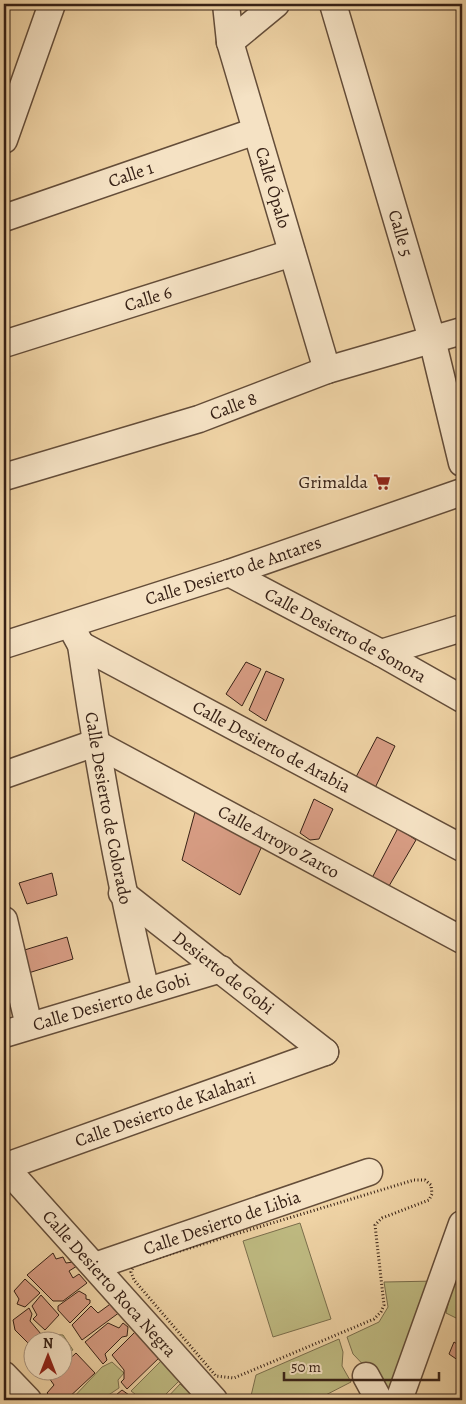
<svg xmlns="http://www.w3.org/2000/svg" width="466" height="1404" font-family="Alegreya,serif">
<style>
.green{fill:#bfbb82;stroke:#7a6e4c}
.building{fill:#d89d84;stroke:#362015}
.lines{fill:none;stroke-linecap:round;stroke-linejoin:round}
.minor-casing{stroke:#644d39;stroke-width:29}
.path{stroke:#362015;stroke-width:3;stroke-dasharray:1 2.5;stroke-linecap:butt}
.minor{stroke:#f5e2c4;stroke-width:26}
.labels{text-anchor:middle;stroke-width:4;stroke-linejoin:round;paint-order:stroke}
.street-label{font-size:18px;fill:#362015;stroke:#f5e2c4}
.poi-label{font-size:18px;fill:#362015;stroke:#f5e2c4;text-anchor:end}
</style>
<rect width="100%" height="100%" fill="#efd3a5"/>
<filter id="stains"><feTurbulence type="fractalNoise" baseFrequency=".004" numOctaves="4"/><feColorMatrix values="0 0 0 0 .2 0 0 0 0 .09 0 0 0 0 .02 0 0 0 .5 -.17"/></filter>
<radialGradient id="worn" r=".72"><stop offset=".6" stop-color="#630" stop-opacity="0"/><stop offset="1" stop-color="#630" stop-opacity=".3"/></radialGradient>
<g class="green">
<path d="M300,1223L331,1319L273,1337L243,1241Z"/>
<path d="M438,1281L397,1400L353,1354L347,1337L379,1322L388,1307L384,1282Z"/>
<path d="M453,1284H462V1321L446,1313Z"/>
<path d="M46,1334L63,1335L73,1350L69,1352V1357L65,1359V1362L63,1363L62,1342L40,1341V1338H45Z"/>
<path d="M339,1339L343,1352L342,1366L351,1382L316,1400H250L256,1375Z"/>
<path d="M163,1359L181,1379L160,1400H131L135,1394L131,1391Z"/>
<path d="M112,1362L124,1373L118,1380L119,1388L101,1400H71L102,1367Z"/>
<path d="M180,1384L196,1399V1400H165Z"/>
</g>
<g class="building">
<path d="M246,662L261,669L242,706L226,694Z"/>
<path d="M266,671L284,679L266,721L249,710Z"/>
<path d="M377,737L395,746L375,788L356,777Z"/>
<path d="M314,799L333,809L319,839L310,840L300,833Z"/>
<path d="M195,812L262,846L240,895L182,860Z"/>
<path d="M398,828L416,840L389,886L372,878Z"/>
<path d="M52,873L57,895L27,904L19,883Z"/>
<path d="M67,937L73,959L22,975L18,952Z"/>
<path d="M53,1253L56,1259L63,1257L66,1263L73,1262L77,1266L69,1271L73,1278L79,1274L87,1283L63,1301H53L27,1275Z"/>
<path d="M25,1279L40,1293L25,1307L17,1304L19,1299L14,1291Z"/>
<path d="M79,1291L86,1295V1299L90,1300V1303L70,1323L58,1310V1306Z"/>
<path d="M41,1295L59,1315L45,1330L33,1319L37,1315L32,1306Z"/>
<path d="M113,1302L120,1312L82,1340L72,1325L91,1306L98,1313Z"/>
<path d="M29,1308L32,1314L30,1321L41,1334L30,1345L15,1330L13,1320Z"/>
<path d="M108,1323L119,1328L123,1323L128,1327L127,1336L122,1337L105,1354L107,1360L103,1364L85,1342Z"/>
<path d="M136,1331L161,1356L127,1389L121,1382L124,1379V1370L112,1355Z"/>
<path d="M454,1342L462,1347V1363L449,1354Z"/>
<path d="M76,1353L95,1373L66,1400H53L47,1393L54,1385L49,1378L57,1372H62V1366Z"/>
<path d="M122,1390L129,1395L126,1400H110Z"/>
</g>
<g class="lines">
<g class="minor-casing">
<g id="minor">
<path id="s1" d="M226,4L230,42L327,370"/>
<path id="s2" d="M333,4L432,339L462,463"/>
<path d="M230,42L276,4"/>
<path d="M4,140L52,4"/>
<path id="s3" d="M4,218L256,131"/>
<path id="s4" d="M4,344L292,253"/>
<path id="s5" d="M4,477L199,419L327,370L462,331"/>
<path id="s6" d="M229,573L381,653L462,699"/>
<path id="s7" d="M75,634L81,645C98,761 118,876 146,991"/>
<path id="s8" d="M4,645L229,573L462,492"/>
<path id="s9" d="M81,645L462,848"/>
<path d="M381,653L462,628"/>
<path id="s10" d="M4,775L95,743L462,940"/>
<path id="s11" d="M122,893L325,1052"/>
<path d="M4,920L29,1026"/>
<path id="s12" d="M4,1034L221,969"/>
<path id="s13" d="M4,1166L214,1400"/>
<path id="s14" d="M4,1167L325,1052"/>
<path id="s15" d="M95,1266L369,1172"/>
<path d="M4,1375L28,1400"/>
<path d="M366,1376L379,1400"/>
<path d="M399,1400L462,1224"/>
</g>
</g>
<path class="path" d="M414,1180H425L431,1185L432,1194L429,1200L382,1218L375,1225L384,1305L381,1312L374,1319L234,1378L216,1376L134,1280L131,1272L134,1265Z"/>
<use href="#minor" class="minor"/>
</g>
<defs>
<g id="supermarket-bare" transform="scale(1.35)"><path d="M-6-5.5h2.5l.6 2H6L4.5 2H-2.5L-4.4-4H-6ZM-1.5 3.2a1.3 1.3 0 1 0 .1 0ZM3 3.2a1.3 1.3 0 1 0 .1 0Z" fill="#8f2418" stroke="#f5e2c4" stroke-width="2.5" paint-order="stroke"/></g>
</defs>
<g fill-rule="evenodd">
<use href="#supermarket-bare" x="382" y="482"/>
</g>
<g class="labels">
<g class="street-label">
<text dy="6" stroke="none"><textPath href="#s3" startOffset="134">Calle 1</textPath></text>
<text dy="6" stroke="none"><textPath href="#s1" startOffset="190">Calle Ópalo</textPath></text>
<text dy="6" stroke="none"><textPath href="#s2" startOffset="239">Calle 5</textPath></text>
<text dy="6" stroke="none"><textPath href="#s4" startOffset="151">Calle 6</textPath></text>
<text dy="6" stroke="none"><textPath href="#s5" startOffset="240">Calle 8</textPath></text>
<text dy="6" stroke="none"><textPath href="#s8" startOffset="241">Calle Desierto de Antares</textPath></text>
<text dy="6" stroke="none"><textPath href="#s6" startOffset="132">Calle Desierto de Sonora</textPath></text>
<text dy="6" stroke="none"><textPath href="#s9" startOffset="216">Calle Desierto de Arabia</textPath></text>
<text dy="6" stroke="none"><textPath href="#s7" startOffset="178">Calle Desierto de Colorado</textPath></text>
<text dy="6" stroke="none"><textPath href="#s10" startOffset="305">Calle Arroyo Zarco</textPath></text>
<text dy="6" stroke="none"><textPath href="#s11" startOffset="129">Desierto de Gobi</textPath></text>
<text dy="6" stroke="none"><textPath href="#s12" startOffset="112">Calle Desierto de Gobi</textPath></text>
<text dy="6" stroke="none"><textPath href="#s14" startOffset="171">Calle Desierto de Kalahari</textPath></text>
<text dy="6" stroke="none"><textPath href="#s15" startOffset="134">Calle Desierto de Libia</textPath></text>
<text dy="6" stroke="none"><textPath href="#s13" startOffset="158">Calle Desierto Roca Negra</textPath></text>
</g>
<g class="poi-label">
<text x="368" y="488">Grimalda</text>
</g>
</g>
<rect width="466" height="1404" fill="none" stroke="#efd3a5" stroke-width="20"/>
<rect x="5" y="5" width="456" height="1394" fill="none" stroke="#362015" stroke-width="2.5"/>
<rect x="10" y="10" width="446" height="1384" fill="none" stroke="#362015"/>
<g transform="translate(48 1356)"><circle r="24" fill="#f5e2c4" stroke="#a9947e"/>
<path d="M0-4L9 19L0 12L-9 19Z" fill="#8f2418"/>
<text y="-8" font-size="14" font-weight="bold" text-anchor="middle" fill="#362015">N</text>
</g>
<path d="M284 1372v8h155v-8" fill="none" stroke="#362015" stroke-width="2.5"/>
<text x="291" y="1372" font-size="15" fill="#362015" stroke="#f5e2c4" stroke-width="4" paint-order="stroke">50 m</text>
<rect width="100%" height="100%" filter="url(#stains)"/>
<rect width="100%" height="100%" fill="url(#worn)"/>
</svg>
